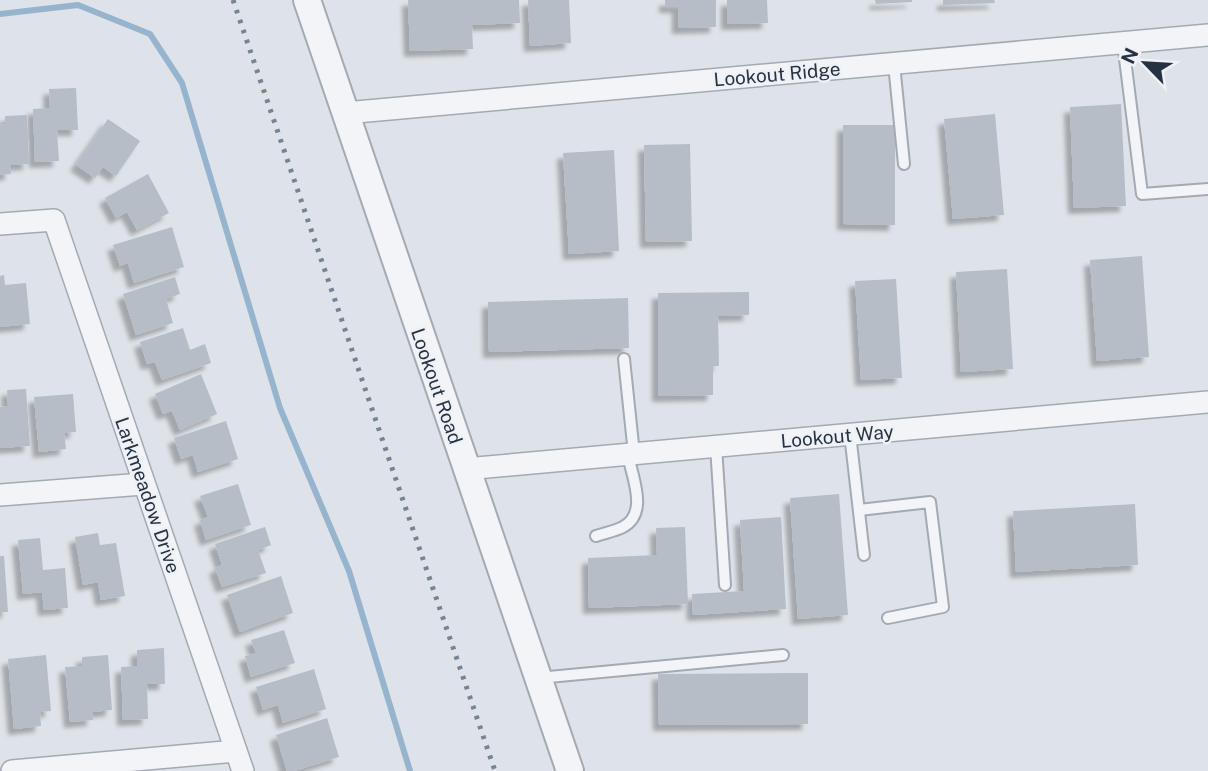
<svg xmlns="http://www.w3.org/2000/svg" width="1208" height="771" font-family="'Public Sans',sans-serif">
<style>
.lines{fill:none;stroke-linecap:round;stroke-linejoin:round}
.stream{stroke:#96b4cd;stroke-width:6}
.building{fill:#b5bdc7;filter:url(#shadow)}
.service-casing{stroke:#a3aab4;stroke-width:14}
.minor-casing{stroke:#a3aab4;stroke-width:24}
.tertiary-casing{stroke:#a3aab4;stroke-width:30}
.service{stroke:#f2f4f7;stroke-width:10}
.minor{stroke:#f2f4f7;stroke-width:21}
.tertiary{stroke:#f2f4f7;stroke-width:26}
.rail{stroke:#768394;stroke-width:5;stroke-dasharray:3.5 7;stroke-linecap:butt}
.labels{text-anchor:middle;stroke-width:5;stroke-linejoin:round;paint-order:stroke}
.street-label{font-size:19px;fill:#263242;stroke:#eef2f7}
</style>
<defs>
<filter id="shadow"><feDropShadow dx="-6" dy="6" stdDeviation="2" flood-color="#0004"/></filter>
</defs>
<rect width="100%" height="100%" fill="#dee3e9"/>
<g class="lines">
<path class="stream" d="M0,14L78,5L150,34L182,83L280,408L349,571L410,771"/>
</g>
<g class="building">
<path d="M408,0H519L520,23L472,25L473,49L410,51Z"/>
<path d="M528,0H569L571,43L530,46Z"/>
<path d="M665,0H716V27L678,28V7H665Z"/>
<path d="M727,0H767L768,23L727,24Z"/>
<path d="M875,0H912V2L876,4Z"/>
<path d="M943,0H994L995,3L943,5Z"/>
<path d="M76,88L78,130H57L59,161L35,162L33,109L50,108L49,89Z"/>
<path d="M1121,104L1126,206L1074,208L1070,107Z"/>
<path d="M995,114L1004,215L953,219L944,119Z"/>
<path d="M27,115L29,164L10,165L11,174L0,175V125L5,124V116Z"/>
<path d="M108,119L140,141L116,176L103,167L95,178L76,165Z"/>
<path d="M843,125H895V225L843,224Z"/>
<path d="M690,144L692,241L646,242L644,145Z"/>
<path d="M614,150L619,251L569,254L563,153Z"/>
<path d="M148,174L169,213L137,230L127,212L116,218L105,198Z"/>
<path d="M172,227L184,267L134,283L128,263L120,266L113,245Z"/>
<path d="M1142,256L1149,357L1097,361L1090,260Z"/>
<path d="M1007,269L1013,369L961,372L956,272Z"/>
<path d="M4,275L5,285L26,283L30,324L0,327V276Z"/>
<path d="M175,277L180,294L166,299L173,323L136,335L123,294Z"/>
<path d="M896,279L902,378L861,380L855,281Z"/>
<path d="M749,292V315L718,316L719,366H713V395L658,396V293Z"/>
<path d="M628,298L629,348L489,352L488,302Z"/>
<path d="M183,328L190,350L205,344L211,363L162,380L155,362L147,364L140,342Z"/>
<path d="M201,374L217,414L180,430L172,411L163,414L155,394Z"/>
<path d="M26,389L30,446L0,448V407L8,406L7,390Z"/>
<path d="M73,394L76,432L64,433L66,449L39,452L34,397Z"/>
<path d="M226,421L238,459L198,472L193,455L181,459L174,438Z"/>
<path d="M238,484L251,525L206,540L200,520L208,517L200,496Z"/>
<path d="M839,494L848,615L798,619L790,498Z"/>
<path d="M1135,504L1138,565L1016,572L1013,511Z"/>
<path d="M781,517L786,609L693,615L692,594L744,591L740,520Z"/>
<path d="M265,527L271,545L258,550L266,573L222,587L215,568L222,565L215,544Z"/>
<path d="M685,527L688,604L589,608L588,558L657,555L656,528Z"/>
<path d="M98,533L100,545L116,543L125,596L101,600L98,582L83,585L75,537Z"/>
<path d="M40,538L43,570L65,568L68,608L44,610L42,592L23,594L18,540Z"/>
<path d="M0,556H4L8,612H0Z"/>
<path d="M281,576L293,613L240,632L227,595Z"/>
<path d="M284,630L295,663L251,677L245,656L256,653L251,640Z"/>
<path d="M164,648L165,684H147L148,719L123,720L121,667L137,666V650Z"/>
<path d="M46,655L51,711L40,712L41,726L14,729L8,659Z"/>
<path d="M108,655L112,710L92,712L93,720L70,722L65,667L82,666V657Z"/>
<path d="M314,669L326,709L283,723L278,705L263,710L256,687Z"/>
<path d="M808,673V724L659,725L658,674Z"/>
<path d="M327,718L339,757L294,771H287L276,735Z"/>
</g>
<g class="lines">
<g class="service-casing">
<g id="service">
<path d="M1123,43L1142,194L1208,189"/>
<path d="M894,64L904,164"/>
<path d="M624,359L634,454"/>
<path d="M850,434L864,555"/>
<path d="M716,446L725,585"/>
<path d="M859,510L930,502L943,607L888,618"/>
<path d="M596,536C605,533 615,531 623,527C649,513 632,477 628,455"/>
<path d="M538,678L783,655"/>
</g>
</g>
<g class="minor-casing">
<g id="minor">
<path d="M345,113L1208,35"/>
<path d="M0,224L54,220L243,771"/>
<path d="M465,469L1208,402"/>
<path d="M0,495L143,484"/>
<path d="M12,771L236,751"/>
</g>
</g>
<g class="tertiary-casing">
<path id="tertiary" d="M307,0L570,771"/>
</g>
<use href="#service" class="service"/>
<use href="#minor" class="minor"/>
<use href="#tertiary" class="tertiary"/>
<path class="rail" d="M233,0L495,771"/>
</g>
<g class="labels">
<g class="street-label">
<text transform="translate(777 74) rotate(-5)" y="7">Lookout Ridge</text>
<text transform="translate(437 386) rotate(71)" y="7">Lookout Road</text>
<text transform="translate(837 436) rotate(-5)" y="7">Lookout Way</text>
<text transform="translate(148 495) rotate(71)" y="7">Larkmeadow Drive</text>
</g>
</g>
<g transform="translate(1145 63) rotate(295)" stroke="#eef2f7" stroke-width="5" paint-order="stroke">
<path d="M0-5L12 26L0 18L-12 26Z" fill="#263242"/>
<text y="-10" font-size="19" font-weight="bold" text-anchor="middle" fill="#263242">N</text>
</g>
</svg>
